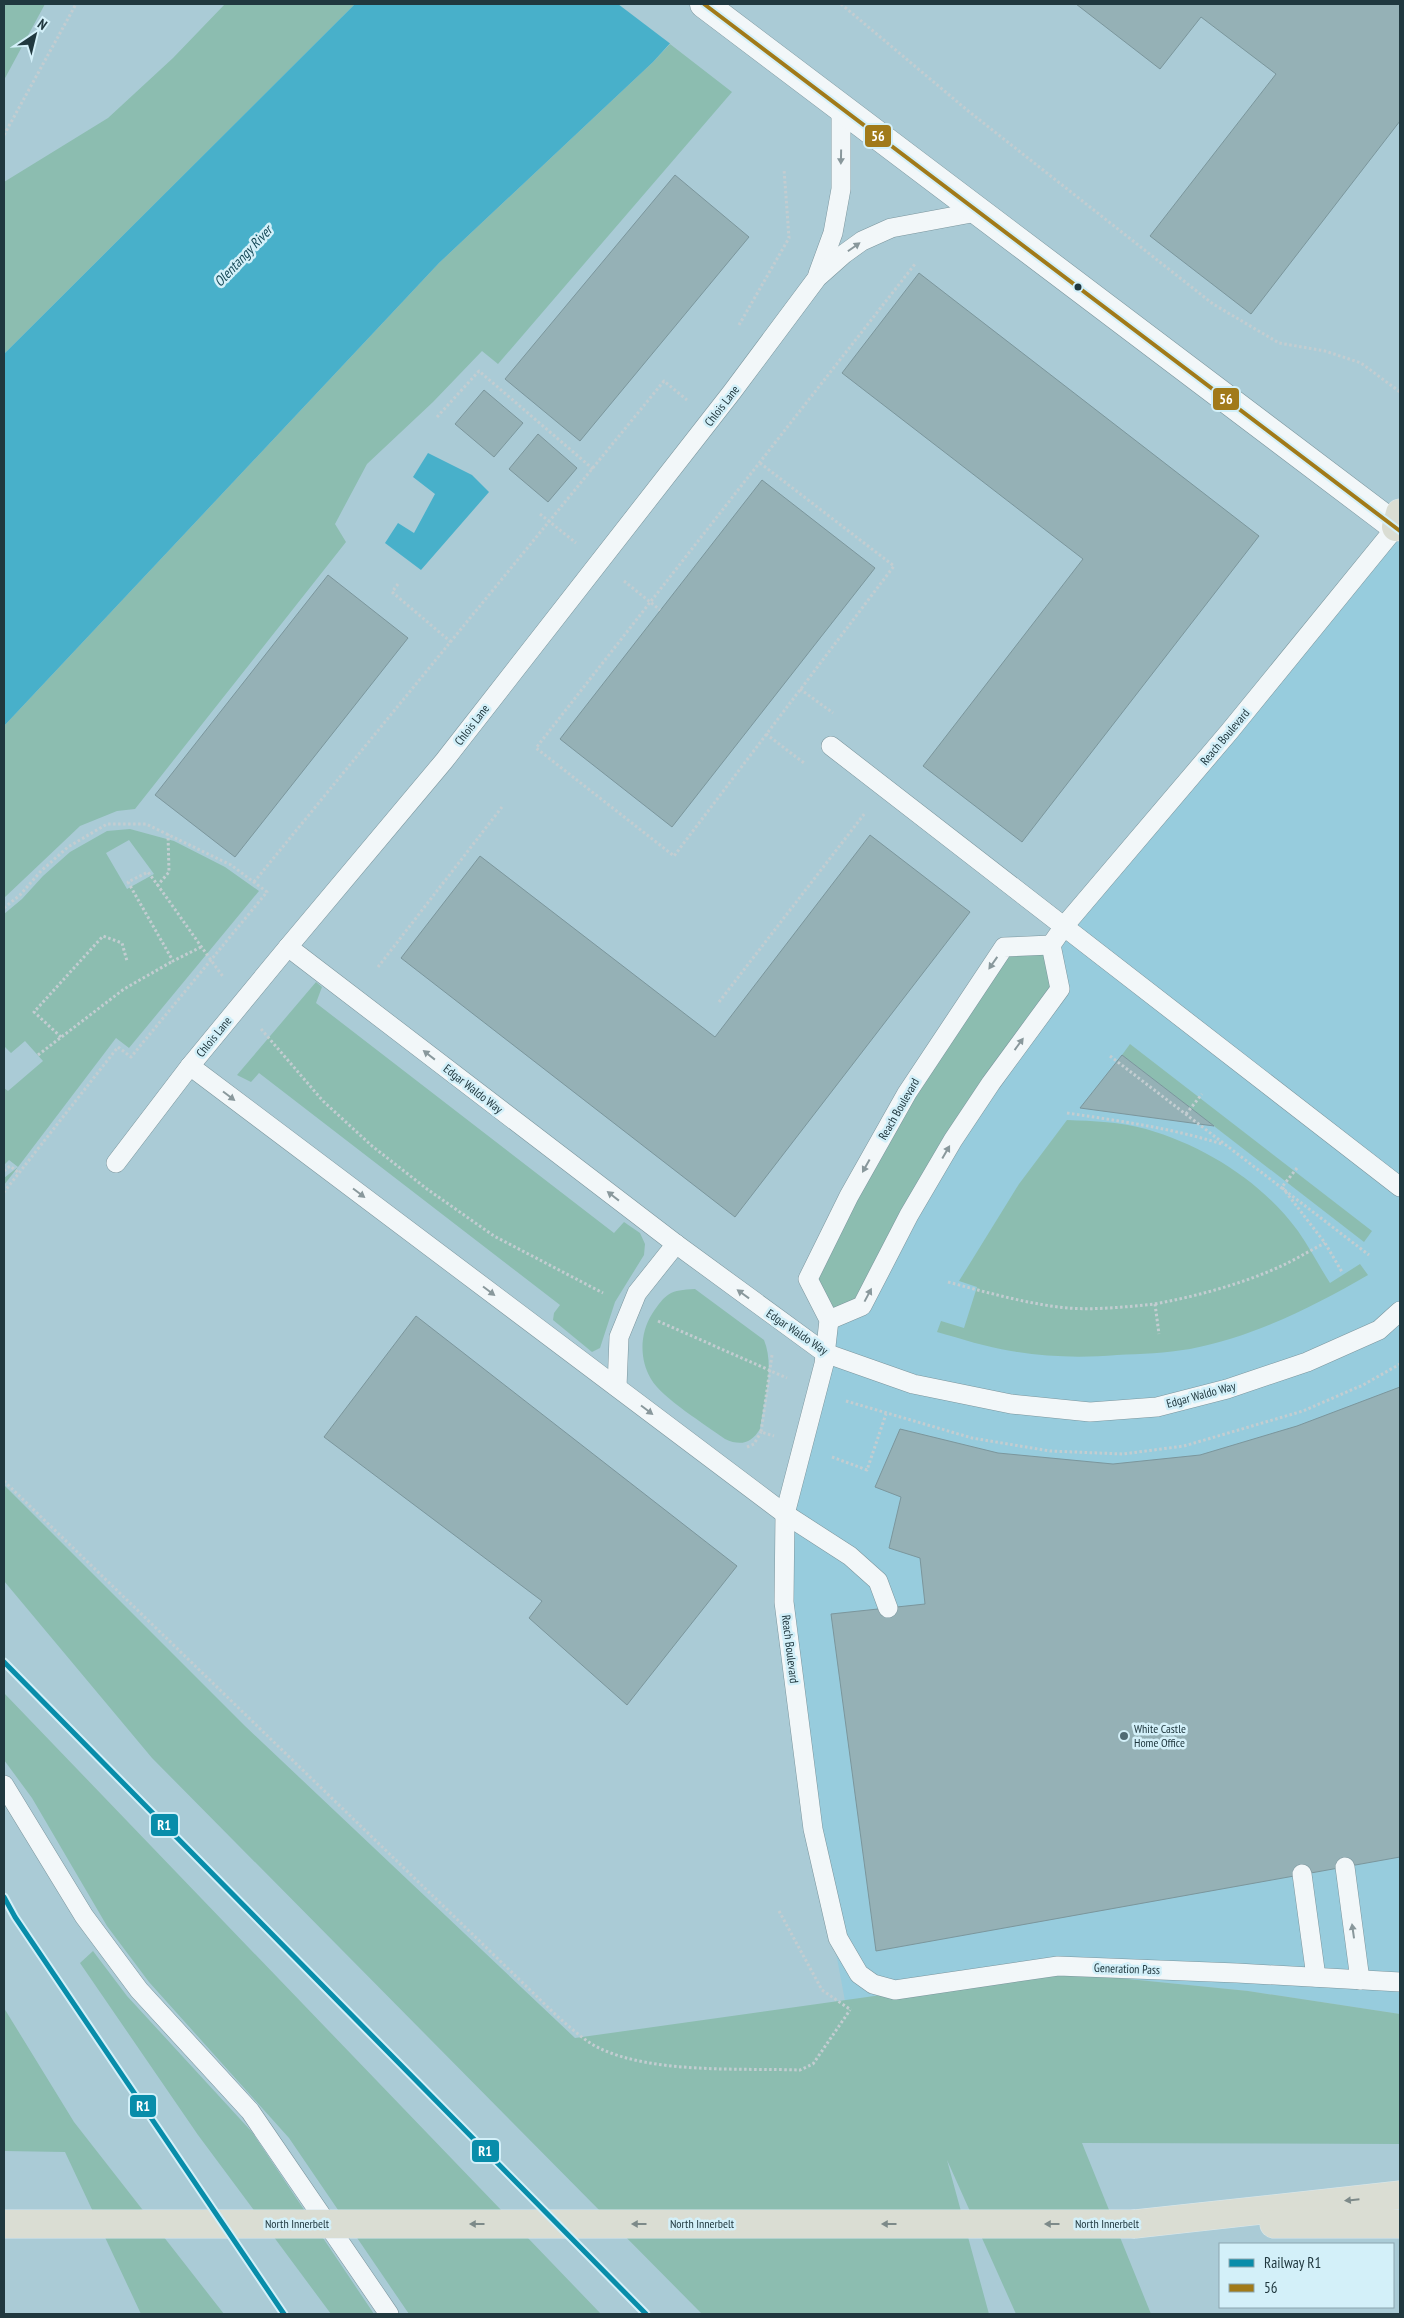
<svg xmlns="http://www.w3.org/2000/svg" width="1404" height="2318" font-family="'PT Sans Narrow',sans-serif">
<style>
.built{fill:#97ccdd}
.green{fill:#8cbdb0;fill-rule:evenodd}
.water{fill:#48b0ca}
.pier{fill:#aacbd6}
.building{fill:#95b1b6;stroke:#7b969c}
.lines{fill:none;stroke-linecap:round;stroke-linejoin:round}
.service-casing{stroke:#7b959d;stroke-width:20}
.secondary-casing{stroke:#7b959d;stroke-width:29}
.motorway-casing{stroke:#d9e8ed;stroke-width:29}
.path{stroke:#c3cdd1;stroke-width:3;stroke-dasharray:2.5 2.5;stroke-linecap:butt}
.service{stroke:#f2f7f9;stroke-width:19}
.secondary{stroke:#f2f7f9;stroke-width:28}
.motorway{stroke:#daddd3;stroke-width:28}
.motorway-bridge-casing{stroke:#d9e8ed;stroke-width:29;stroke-linecap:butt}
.motorway-bridge{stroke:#daddd3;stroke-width:28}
.bus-1-casing{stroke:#d3f0f9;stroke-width:8}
.bus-1{stroke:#a17a19;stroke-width:4}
.rail-1-casing{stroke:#d3f0f9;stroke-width:9}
.rail-1{stroke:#088daa;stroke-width:5}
.oneway{fill:#89989c}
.oneway2{fill:#7d8a89}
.bus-dot{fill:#20383f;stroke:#d3f0f9;stroke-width:2}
.poi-dot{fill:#506b74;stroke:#d3f0f9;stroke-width:2}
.labels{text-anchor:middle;stroke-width:5;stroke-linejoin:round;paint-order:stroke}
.street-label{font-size:12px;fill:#20383f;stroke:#d3f0f9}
.poi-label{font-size:12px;fill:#20383f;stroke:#d3f0f9;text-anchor:start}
.water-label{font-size:14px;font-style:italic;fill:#134755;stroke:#d3f0f9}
.line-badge{stroke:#d3f0f9;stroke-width:2}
.badge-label{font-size:14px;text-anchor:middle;font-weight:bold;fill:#fff}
</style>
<rect width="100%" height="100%" fill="#aacbd6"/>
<path class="built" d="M1400,531V2014L1248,1991L1078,1974L960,1984L845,2001L813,1829L785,1514L829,1320L1051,945Z"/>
<g class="green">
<path d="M4,4H45L4,80Z"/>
<path d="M225,4H355L4,354V182L108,118L173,58Z"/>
<path d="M670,44L732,92L498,364L482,351L433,402L367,464L335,524L346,542L135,809L117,811L80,826L4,898V726L439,263L653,62Z"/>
<path d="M130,829L174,841L225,867L259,891L129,1048L116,1038L18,1167L4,1185V1178L18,1167L9,1160L4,1165V1088L8,1091L43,1061L25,1041L11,1053L4,1046V914L22,899L43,876L70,852L107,831ZM129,840L154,874L127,889L106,853Z"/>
<path d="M1051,945L1060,989L991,1083L862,1306L829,1320L808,1279L1004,947Z"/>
<path d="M316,982L322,987L316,1003L614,1233L624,1222L640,1233L645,1244L644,1255L615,1302L600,1348L592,1352L553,1320L554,1313L560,1305L259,1073L251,1082L237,1075Z"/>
<path d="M1130,1044L1372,1231L1364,1242L1122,1055Z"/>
<path d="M1067,1120C1093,1121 1121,1122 1146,1129C1205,1146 1262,1182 1298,1231C1310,1248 1319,1266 1330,1283L1360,1264L1368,1275C1313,1307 1253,1337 1190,1349C1166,1353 1141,1354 1117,1355C1082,1358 1046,1357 1011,1351C986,1347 962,1339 937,1332L941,1321L964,1328L977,1287L959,1281L1019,1184Z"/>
<path d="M695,1289L764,1340C775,1367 764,1401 760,1429C751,1444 740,1446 725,1439C706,1425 662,1398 651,1379C639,1359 640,1333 652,1314C666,1293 670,1290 695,1289Z"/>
<path d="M4,1485L245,1726L575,2038L960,1984L1078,1974L1248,1991L1400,2014V2144L1082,2143L1151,2314H1016L947,2160L989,2314H702L152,1758L4,1581Z"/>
<path d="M4,1693L601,2314H409L289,2138L149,1982L107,1926L32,1798L4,1760Z"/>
<path d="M93,1951L127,1996L252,2132L374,2314H331L198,2135L80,1963Z"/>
<path d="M4,2008L74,2122L224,2314H141L65,2152L4,2151Z"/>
</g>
<g class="water">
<path d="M355,4H706L653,62L439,263L4,726V354Z"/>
<path d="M428,453L472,475L489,492L421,570L385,543L398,523L414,533L435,494L413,477Z"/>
</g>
<path class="pier" d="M618,4H709L672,45Z"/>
<g class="building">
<path d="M1076,4H1400V121L1251,314L1150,236L1276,74L1201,17L1160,69Z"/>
<path d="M675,175L749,237L580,441L505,379Z"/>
<path d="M919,273L1259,536L1022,842L923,766L1083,559L842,373Z"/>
<path d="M484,390L523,423L494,457L455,424Z"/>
<path d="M538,434L577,468L548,502L509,469Z"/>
<path d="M762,480L875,568L672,827L560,739Z"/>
<path d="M328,575L408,638L235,857L155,795Z"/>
<path d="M870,835L970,912L735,1217L401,958L480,856L715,1037Z"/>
<path d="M1122,1055L1214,1126L1080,1108Z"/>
<path d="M416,1316L737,1566L627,1705L529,1618L542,1601L324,1437Z"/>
<path d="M1400,1387V1857L876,1951L831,1614L925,1604L920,1558L889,1548L901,1497L875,1487L900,1429L998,1453L1113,1464L1200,1455L1297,1426Z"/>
</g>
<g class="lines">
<g class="service-casing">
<g id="service">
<path d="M818,274L833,233L841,189V108"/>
<path d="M831,746L1400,1187"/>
<path d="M1051,945L1004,947L907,1093L849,1196L808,1279L829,1320L824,1364L785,1514L784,1602L813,1829L838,1938L859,1974L873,1984L895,1990L1058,1966L1237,1973L1400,1982"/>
<path d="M288,947L676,1244L825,1353L913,1384L1011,1404L1090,1412L1157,1407L1227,1389L1307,1362L1379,1330L1400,1311"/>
<path d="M190,1066L785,1514L850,1556L878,1581L888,1608"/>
<path d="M116,1163L190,1066L288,947L444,761L732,392L817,278L844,254L862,241L891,228L977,212"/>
<path d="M829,1320L862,1306L909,1215L953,1140L991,1083L1060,989L1051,945L1065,925L1229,732L1396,527"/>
<path d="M617,1387L619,1337L637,1293L676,1244"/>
<path d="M4,1785L84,1916L139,1990L250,2111L389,2314"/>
<path d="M1345,1867L1360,1980"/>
<path d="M1302,1874L1316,1977"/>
</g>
</g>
<g class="secondary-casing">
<path id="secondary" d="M704,4L1396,527"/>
</g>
<g class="motorway-casing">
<g id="motorway">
<path d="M1396,527L1400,513"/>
<path d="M1135,2224L1400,2195"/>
<path d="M1274,2224H1400"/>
</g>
</g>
<g class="path">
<path d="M841,4L967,110L1213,304L1279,343L1325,351L1361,363L1400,392"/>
<path d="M4,135L76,4"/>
<path d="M739,325L789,238L784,169"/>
<path d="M437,417L479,371L593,469"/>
<path d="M760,463L894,566L674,856L536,748L915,264"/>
<path d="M540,514L576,543"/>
<path d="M624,581L660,610"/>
<path d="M398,584L392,592L451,642"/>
<path d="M800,689L833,713"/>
<path d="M766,734L804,763"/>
<path d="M254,882L664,381L687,400"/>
<path d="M157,886L169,872L168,834"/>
<path d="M4,908L20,895L41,871L68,847L107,824H146L231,865L267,892L131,1057L118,1047L4,1192"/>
<path d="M201,947L173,961L128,882L148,872C174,907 198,943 224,978"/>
<path d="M378,967L502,807"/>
<path d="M719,1002L865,813"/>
<path d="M261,1029L323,1101L372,1146L427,1189L494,1236L603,1293"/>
<path d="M61,1037L34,1012L103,936L122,943L127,961"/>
<path d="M38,1055L124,989L173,961"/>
<path d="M1110,1056L1369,1255"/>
<path d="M1067,1113C1120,1121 1171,1128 1222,1144"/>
<path d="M1186,1114L1202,1094"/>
<path d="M1297,1168L1282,1187L1325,1243L1342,1272"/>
<path d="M4,1171L10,1166L19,1173"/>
<path d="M948,1282C985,1292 1021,1302 1058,1307C1090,1311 1124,1307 1155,1304L1159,1334"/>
<path d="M1155,1304C1197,1296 1238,1285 1277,1268C1293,1261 1309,1251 1325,1243"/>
<path d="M658,1321L787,1378"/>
<path d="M772,1355L761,1432L774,1436"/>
<path d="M846,1401L972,1438L1050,1451L1123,1454L1184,1446L1303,1411L1363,1385L1400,1364"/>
<path d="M747,1447L754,1444L761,1432"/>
<path d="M832,1457L867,1470L886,1414"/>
<path d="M4,1481L557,2016C570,2027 583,2040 599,2048C653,2074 740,2068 800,2070L813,2064L850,2010"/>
<path d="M779,1911L822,1990L851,2010"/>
</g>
<use href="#service" class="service"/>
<use href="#secondary" class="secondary"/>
<use href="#motorway" class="motorway"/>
<g class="motorway-bridge-casing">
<path id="motorway-bridge" d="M4,2224H1135"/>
</g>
<use href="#motorway-bridge" class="motorway-bridge"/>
<g class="bus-1-casing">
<path id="bus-1" d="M704,4L1400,531"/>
</g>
<use href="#bus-1" class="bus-1"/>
<g class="rail-1-casing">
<g id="rail-1">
<path d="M4,1662L646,2314"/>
<path d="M4,1897L15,1917L284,2314"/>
</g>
</g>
<use href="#rail-1" class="rail-1"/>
</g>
<defs><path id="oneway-solid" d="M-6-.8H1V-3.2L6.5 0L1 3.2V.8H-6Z" transform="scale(1.25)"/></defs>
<g class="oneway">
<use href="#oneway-solid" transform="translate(841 157) rotate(91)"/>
<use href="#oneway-solid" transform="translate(854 247) rotate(-35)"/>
<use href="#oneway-solid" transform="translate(993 963) rotate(125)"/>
<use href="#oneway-solid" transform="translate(1019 1044) rotate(-54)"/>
<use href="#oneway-solid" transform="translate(429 1055) rotate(-142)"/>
<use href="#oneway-solid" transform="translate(229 1096) rotate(37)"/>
<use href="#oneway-solid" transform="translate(946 1152) rotate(-60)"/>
<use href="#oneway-solid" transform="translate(866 1166) rotate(119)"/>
<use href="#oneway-solid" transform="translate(359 1193) rotate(37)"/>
<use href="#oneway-solid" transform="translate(613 1196) rotate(-142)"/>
<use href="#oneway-solid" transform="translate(489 1291) rotate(37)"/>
<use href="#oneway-solid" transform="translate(743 1294) rotate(-144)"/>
<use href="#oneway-solid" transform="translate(868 1295) rotate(-62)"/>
<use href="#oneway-solid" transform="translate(647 1410) rotate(37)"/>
<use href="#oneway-solid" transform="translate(1353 1931) rotate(-98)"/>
</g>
<g class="oneway2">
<use href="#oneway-solid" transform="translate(1352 2200) rotate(174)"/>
<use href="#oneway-solid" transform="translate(477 2224) rotate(-180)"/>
<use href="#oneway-solid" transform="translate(639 2224) rotate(-180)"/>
<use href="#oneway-solid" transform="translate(889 2224) rotate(-180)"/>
<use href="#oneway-solid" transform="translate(1052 2224) rotate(-180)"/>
</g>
<circle class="bus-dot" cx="1078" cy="287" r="4.5"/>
<circle class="poi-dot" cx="1124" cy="1736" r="5"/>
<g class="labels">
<g class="street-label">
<text transform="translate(722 406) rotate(-52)" y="4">Chlois Lane</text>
<text transform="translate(472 725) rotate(-52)" y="4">Chlois Lane</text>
<text transform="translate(1225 737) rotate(-50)" y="4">Reach Boulevard</text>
<text transform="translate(214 1037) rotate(-51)" y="4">Chlois Lane</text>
<text transform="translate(473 1089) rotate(38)" y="4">Edgar Waldo Way</text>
<text transform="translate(899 1109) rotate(-60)" y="4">Reach Boulevard</text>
<text transform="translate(797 1332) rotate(34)" y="4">Edgar Waldo Way</text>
<text transform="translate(1201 1395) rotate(-15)" y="4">Edgar Waldo Way</text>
<text transform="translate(790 1649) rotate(83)" y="4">Reach Boulevard</text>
<text transform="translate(1127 1969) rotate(2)" y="4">Generation Pass</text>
<text x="297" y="2228">North Innerbelt</text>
<text x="702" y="2228">North Innerbelt</text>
<text x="1107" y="2228">North Innerbelt</text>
</g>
<g class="poi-label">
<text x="1134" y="1733">White Castle<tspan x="1134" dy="14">Home Office</tspan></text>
</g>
<g class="water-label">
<text transform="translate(243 256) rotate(-47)" y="5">Olentangy River</text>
</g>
</g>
<g class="line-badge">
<rect x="864" y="124" width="28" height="24" rx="5" fill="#a17a19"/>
<rect x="1212" y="387" width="28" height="24" rx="5" fill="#a17a19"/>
<rect x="150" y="1813" width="29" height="24" rx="5" fill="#088daa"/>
<rect x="129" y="2094" width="28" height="24" rx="5" fill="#088daa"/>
<rect x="471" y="2139" width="29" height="24" rx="5" fill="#088daa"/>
</g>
<g class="badge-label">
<text x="878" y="141">56</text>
<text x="1226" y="404">56</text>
<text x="164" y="1830">R1</text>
<text x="143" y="2111">R1</text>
<text x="485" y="2156">R1</text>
</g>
<rect width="1404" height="2318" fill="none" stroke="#20383f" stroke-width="10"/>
<rect x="1219" y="2243" width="175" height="65" fill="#d3f0f9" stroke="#8ba6af"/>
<rect x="1229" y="2259" width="25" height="8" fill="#088daa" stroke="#8ba6af"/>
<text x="1264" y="2268" font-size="15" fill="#20383f">Railway R1</text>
<rect x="1229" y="2284" width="25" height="8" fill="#a17a19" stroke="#8ba6af"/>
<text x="1264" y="2293" font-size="15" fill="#20383f">56</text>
<g transform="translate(35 35) rotate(35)" stroke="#d3f0f9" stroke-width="4" paint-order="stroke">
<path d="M0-4L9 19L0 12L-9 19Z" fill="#20383f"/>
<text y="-8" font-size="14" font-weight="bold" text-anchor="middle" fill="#20383f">N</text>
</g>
</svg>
